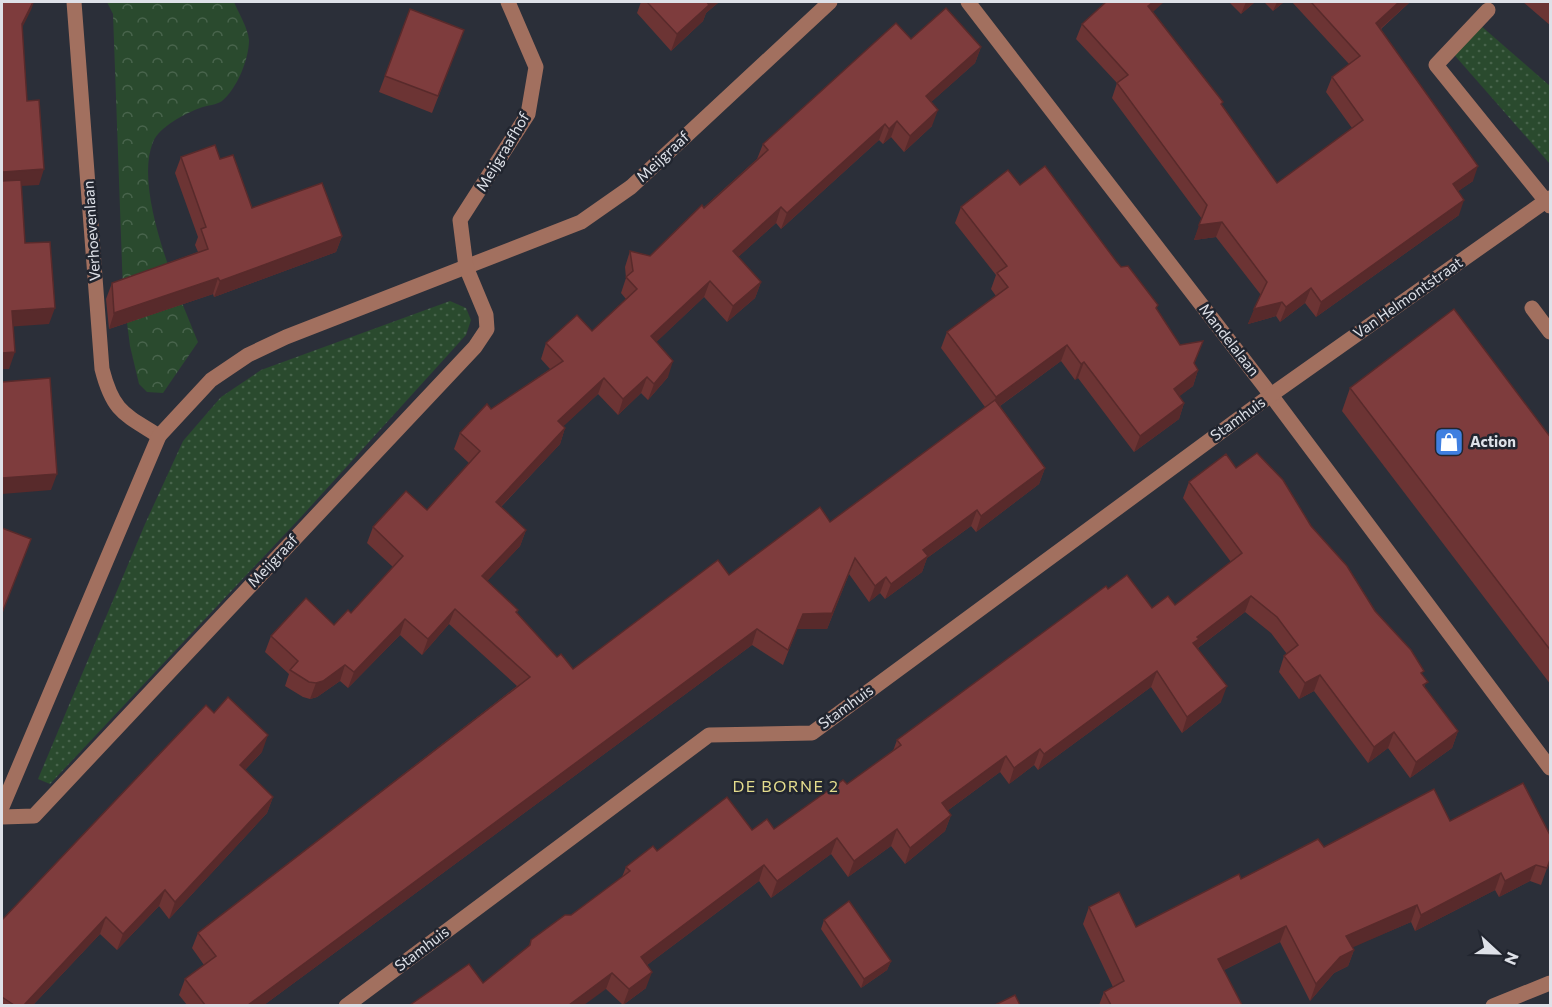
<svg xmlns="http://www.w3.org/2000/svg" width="1552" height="1007" font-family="Commissioner,sans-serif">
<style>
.grass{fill:url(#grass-dots)}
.forest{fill:url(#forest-crowns)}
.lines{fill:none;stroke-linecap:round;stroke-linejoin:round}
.minor{stroke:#a2705f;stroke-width:15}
.wall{fill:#6c3434}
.shaded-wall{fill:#582a2b}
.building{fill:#7e3c3d;stroke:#582a2b;stroke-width:1.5}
.labels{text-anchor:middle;stroke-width:5;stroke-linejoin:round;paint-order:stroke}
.street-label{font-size:15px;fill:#dee1e8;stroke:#21252f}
.poi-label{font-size:15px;font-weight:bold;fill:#dee1e8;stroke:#21252f;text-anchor:start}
.neighbourhood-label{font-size:16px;letter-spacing:1.5px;fill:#e4dc8d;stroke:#21252f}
</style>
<defs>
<pattern id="grass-dots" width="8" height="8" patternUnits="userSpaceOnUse" patternTransform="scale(1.5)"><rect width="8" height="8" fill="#2a4a2e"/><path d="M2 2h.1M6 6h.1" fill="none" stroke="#48644c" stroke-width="1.8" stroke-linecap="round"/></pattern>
<pattern id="forest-crowns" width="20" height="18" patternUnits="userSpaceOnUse" patternTransform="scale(1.5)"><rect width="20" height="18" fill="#2a4a2e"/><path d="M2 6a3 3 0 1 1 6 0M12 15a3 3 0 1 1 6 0" fill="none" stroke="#48644c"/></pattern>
</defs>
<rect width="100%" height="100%" fill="#2b2f39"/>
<g class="grass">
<path d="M1480,25L1550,86V164L1450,50Z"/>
<path d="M450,301L466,308L471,320L466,335L301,517L50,784L38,779L145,524L183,441L221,397L261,370Z"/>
</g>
<path class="forest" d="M107,2H234C238,12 248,28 249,40C249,59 237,89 222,101C217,105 207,105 200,108C186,113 159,127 153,142C133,191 179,295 198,342L163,393L147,392L139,384L130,346L123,292L113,14Z"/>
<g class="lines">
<g class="minor">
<path d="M74,2L102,369C113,412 124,414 159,436"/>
<path d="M968,2L1271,395L1550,768"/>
<path d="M1488,10L1436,65L1550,206"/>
<path d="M1532,308L1550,332"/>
<path d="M2,807L159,436L211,380L248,355L286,337L581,222L631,187L830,2"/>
<path d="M2,817L34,816L475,347L487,329L486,315L466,267L460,220L528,114L536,67L508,2"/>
<path d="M346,1006L709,735L812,733L1271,395L1550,198"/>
<path d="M1493,1006L1550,983"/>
</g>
</g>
<g class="wall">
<path d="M641,2H719L706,13L703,21L671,51L637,13Z"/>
<path d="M1229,2H1255L1241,14Z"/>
<path d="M1264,2H1284L1273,11Z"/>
<path d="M1292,2H1410L1381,29L1473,181L1458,191L1459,215L1316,317L1305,303L1280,322L1276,316L1248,324L1261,295L1216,237L1194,240L1202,219L1112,98L1117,83L1076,39L1082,24L1153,12L1222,105L1277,183L1352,128L1326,92L1332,77L1349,64Z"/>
<path d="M1523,2H1551V26Z"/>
<path d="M410,9L464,30L432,113L379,92Z"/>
<path d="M911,39L981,47L975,63L931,102L932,126L904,152L891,137L883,144L879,140L781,229L776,223L738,257L761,282L755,298L727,322L704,297L656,342L668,377L648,400L641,393L618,415L598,394L563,426L565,428L560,444L501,507L526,530L520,546L487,581L518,610L517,613L557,657L573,669L729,575L830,522L985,407L941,348L947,332L996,296L991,289L996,275L955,223L961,207L1020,185L1116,261L1156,308L1180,345L1198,370L1193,386L1179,396L1184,403L1179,419L1134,452L1078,378L1075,380L1061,361L1000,406L1045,468L1039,484L976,532L971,526L927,558L922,572L885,599L880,593L869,602L849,574L827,629H797L783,665L752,645L264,1005H187L179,995L185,979L204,965L192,948L198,933L517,686L449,624L422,655L400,635L348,688L340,681L317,697L310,699L303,697L285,686L289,674L265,652L271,636L334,625L351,613L393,567L367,543L373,527L427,510L469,463L454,449L460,433L491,409L550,369L541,359L546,343L592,331L626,299L621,293L626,278L625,267L630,251L650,256L757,159L763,144Z"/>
<path d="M181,157L220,159L252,208L342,236L336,252L214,297L213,294L109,329L106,299L112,283L198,252L195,245L198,237L175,173Z"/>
<path d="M1350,388L1551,438V685L1342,411Z"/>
<path d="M1236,468L1311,526L1423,675L1425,688L1458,731L1452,748L1410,778L1388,748L1368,763L1314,691L1299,699L1279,672L1284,656L1287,654L1271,633L1245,612L1198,648L1221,702L1182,733L1151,687L1038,770L1034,765L1009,784L1000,772L947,811L951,815L945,831L905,864L891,846L848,877L831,854L771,898L759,881L647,965L646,988L623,1005L606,989L483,983L529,946L531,940L571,915L622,877L626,867L657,851L752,830L774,829L847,784L893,751L897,740L1108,589L1152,608L1175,605L1231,562L1183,498L1189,482Z"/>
<path d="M262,752L245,770L273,797L267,813L169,919L159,906L117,950L100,934L33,1005H2V920Z"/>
<path d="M1450,821L1551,857L1541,885L1530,881L1499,897L1495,890L1415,931L1411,922L1352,947L1354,950L1348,966L1334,973L1310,1001L1280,942L1224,970L1242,1005H1099L1104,992L1113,987L1083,924L1089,907L1136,927L1241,879L1324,847Z"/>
<path d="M824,920L891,961L887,970L861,988L821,929Z"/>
</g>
<g class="shaded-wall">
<path d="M33,2H34L31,10L16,40L22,24Z"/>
<path d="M707,2H719L706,13L703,21L671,51L677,34Z"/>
<path d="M1153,2H1164L1143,21L1148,6Z"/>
<path d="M1246,2H1255L1241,14Z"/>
<path d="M1277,2H1284L1273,11Z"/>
<path d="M1399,2H1410L1371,37L1376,23Z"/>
<path d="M981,47L975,63L920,112L926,96Z"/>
<path d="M938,110L932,126L904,152L910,136Z"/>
<path d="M897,121L891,137L883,144L889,129Z"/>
<path d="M885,124L879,140L781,229L787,213Z"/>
<path d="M1478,166L1473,181L1447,199L1453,184Z"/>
<path d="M44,169L39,185L2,187V175L3,172Z"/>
<path d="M1464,200L1459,215L1316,317L1321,302Z"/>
<path d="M781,207L776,223L727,267L733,251Z"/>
<path d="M1222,222L1216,237L1194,240L1199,225Z"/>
<path d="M342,236L336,252L214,297L220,281Z"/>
<path d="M218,278L213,294L109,329L114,313Z"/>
<path d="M710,281L704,297L646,352L651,336Z"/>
<path d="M761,282L755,298L727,322L733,306Z"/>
<path d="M1311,288L1305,303L1280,322L1286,307Z"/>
<path d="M1282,302L1276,316L1248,324L1254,309Z"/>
<path d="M55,308L49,324L6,327L12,311Z"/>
<path d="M1203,341L1189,377L1198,370L1193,386L1168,405L1174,389Z"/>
<path d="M1067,345L1061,361L990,413L996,397Z"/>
<path d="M15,352L9,369H2V353Z"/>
<path d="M673,361L668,377L648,400L654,384Z"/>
<path d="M1084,362L1078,378L1075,380L1081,364Z"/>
<path d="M647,377L641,393L618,415L623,399Z"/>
<path d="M604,378L598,394L552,437L558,421Z"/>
<path d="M1184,403L1179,419L1134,452L1140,436Z"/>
<path d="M565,428L560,444L490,518L496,502Z"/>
<path d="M1045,468L1039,484L976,532L981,516Z"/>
<path d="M57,474L51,490L2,494V478Z"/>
<path d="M977,510L971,526L927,558L922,572L885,599L891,584L923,550Z"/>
<path d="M526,530L520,546L477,592L482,576Z"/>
<path d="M855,558L827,629H797L783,665L803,614Z"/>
<path d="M886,577L880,593L869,602L875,586Z"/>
<path d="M1251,596L1245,612L1195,650L1193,643L1197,637Z"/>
<path d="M455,609L449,624L422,655L428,639Z"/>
<path d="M405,619L400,635L348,688L354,672Z"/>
<path d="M757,629L752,645L264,1005H248Z"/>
<path d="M345,665L340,681L317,697L310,699L316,683Z"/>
<path d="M1157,671L1151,687L1038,770L1044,754Z"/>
<path d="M1320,675L1314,691L1299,699L1305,683Z"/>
<path d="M1227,686L1221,702L1182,733L1187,717Z"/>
<path d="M1458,731L1452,748L1410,778L1416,762Z"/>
<path d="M1394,732L1388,748L1368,763L1374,747Z"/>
<path d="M268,735L262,752L234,781L240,765Z"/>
<path d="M1040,749L1034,765L1009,784L1014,768Z"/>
<path d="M1006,756L1000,772L936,819L942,803Z"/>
<path d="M273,797L267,813L169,919L175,902Z"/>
<path d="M951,815L945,831L905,864L910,848Z"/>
<path d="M897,829L891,846L848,877L854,861Z"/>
<path d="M837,838L831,854L771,898L777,881Z"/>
<path d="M764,865L759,881L635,974L641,957Z"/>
<path d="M1536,865L1530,881L1499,897L1505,881Z"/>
<path d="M1501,873L1495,890L1415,931L1421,915Z"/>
<path d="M165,890L159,906L117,950L123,934Z"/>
<path d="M1417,905L1411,922L1340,953L1346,936Z"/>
<path d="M106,917L100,934L33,1005H24Z"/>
<path d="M1286,926L1280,942L1212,976L1218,959Z"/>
<path d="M1354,950L1348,966L1334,973L1310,1001L1316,984L1340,957Z"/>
<path d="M891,961L887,970L861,988L864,979Z"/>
<path d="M652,972L646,988L623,1005L629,989Z"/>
<path d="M612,973L606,989L584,1005H569Z"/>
</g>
<g class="building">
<path d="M2,2H33L22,24L27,101L39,100L44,169L3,172L2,170Z"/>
<path d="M647,2H707L709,5L677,34Z"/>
<path d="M1106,2H1153L1148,6L1223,102L1221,104L1277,183L1363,120L1332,77L1360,56L1311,2H1399L1376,23L1478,166L1453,184L1464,200L1321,302L1311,288L1286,307L1282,302L1254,309L1267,282L1222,222L1199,225L1207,205L1117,83L1128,75L1082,24Z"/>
<path d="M946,8L981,47L926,96L938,110L910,136L897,121L889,129L885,124L787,213L781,207L733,251L761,282L733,306L710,281L651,336L673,361L654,384L647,377L623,399L604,378L558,421L565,428L496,502L526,530L482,576L518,610L516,612L557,657L561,654L573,669L718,560L729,575L820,507L830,522L995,400L1045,468L981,516L977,510L923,550L928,556L891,584L886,577L875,586L855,558L832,613L803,614L788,650L757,629L248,1005H205L185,979L216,956L198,933L530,677L455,609L428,639L405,619L354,672L345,665L323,681L316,683L309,682L290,670L298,661L271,636L306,598L334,625L348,610L351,613L403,556L373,527L406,491L427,510L480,451L460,433L487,404L491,409L563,361L546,343L577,315L592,331L637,289L626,277L633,271L630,251L650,256L702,205L704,208L768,150L763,144L896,23L911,39Z"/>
<path d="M410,9L464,30L438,96L385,76Z"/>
<path d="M215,145L220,159L233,155L252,208L322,183L342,236L220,281L218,278L114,313L112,283L208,249L201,229L206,227L181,157Z"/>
<path d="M1045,166L1116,261L1121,267L1128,266L1158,305L1156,308L1180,345L1203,341L1194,363L1198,370L1174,389L1184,403L1140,436L1084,362L1081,364L1067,345L996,397L947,332L1008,287L997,273L1007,266L961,207L1008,170L1020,185Z"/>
<path d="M21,180L25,243L50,242L55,308L12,311L15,352L2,353V181Z"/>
<path d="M1454,309L1551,438V651L1350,388Z"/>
<path d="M50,378L57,474L2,478V382Z"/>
<path d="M1257,453L1283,480L1311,526L1347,566L1375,611L1411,650L1424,671L1421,673L1428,682L1423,685L1458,731L1416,762L1394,732L1374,747L1320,675L1305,683L1284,656L1298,645L1277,617L1251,596L1197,637L1199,639L1193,643L1227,686L1187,717L1157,671L1044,754L1040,749L1014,768L1006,756L942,803L951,815L910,848L897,829L854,861L837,838L777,881L764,865L641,957L652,972L629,989L612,973L569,1005H410L469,964L483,983L530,945L531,940L565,915H571L630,871L626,867L653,846L657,851L727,797L752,830L767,819L774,829L843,780L847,784L901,745L897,740L1106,586L1108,589L1127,575L1152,608L1168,596L1175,605L1242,553L1189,482L1226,454L1236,468Z"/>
<path d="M2,528L31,539L2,613Z"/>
<path d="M228,697L268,735L240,765L273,797L175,902L165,890L123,934L106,917L24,1005H14L2,997V920L206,705L214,713Z"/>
<path d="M1523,783L1551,837V857L1547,868L1536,865L1505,881L1501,873L1421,915L1417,905L1346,936L1354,950L1340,957L1316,984L1286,926L1218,959L1242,1005H1111L1104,992L1124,981L1089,907L1119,892L1136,927L1239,874L1241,879L1318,839L1324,847L1434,789L1450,821Z"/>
<path d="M849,901L891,961L864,979L824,920Z"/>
<path d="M1015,995L1020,1005H995Z"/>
</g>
<defs>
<g id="shop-square" transform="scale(1.5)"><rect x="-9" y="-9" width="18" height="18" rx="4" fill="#3f7fe0" stroke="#21252f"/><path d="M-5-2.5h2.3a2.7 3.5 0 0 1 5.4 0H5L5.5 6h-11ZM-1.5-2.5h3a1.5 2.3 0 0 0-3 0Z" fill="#fff"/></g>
</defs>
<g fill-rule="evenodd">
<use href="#shop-square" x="1449" y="442"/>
</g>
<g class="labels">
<g class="street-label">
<text transform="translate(503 152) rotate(-59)" y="5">Meijgraafhof</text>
<text transform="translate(663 157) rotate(-43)" y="5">Meijgraaf</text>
<text transform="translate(92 231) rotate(-94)" y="5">Verhoevenlaan</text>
<text transform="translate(1408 298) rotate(-35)" y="5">Van Helmontstraat</text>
<text transform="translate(1229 340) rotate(52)" y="5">Mandelalaan</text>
<text transform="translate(1238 419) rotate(-36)" y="5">Stamhuis</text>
<text transform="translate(273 561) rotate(-47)" y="5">Meijgraaf</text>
<text transform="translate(846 707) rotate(-36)" y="5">Stamhuis</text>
<text transform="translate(422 949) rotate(-37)" y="5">Stamhuis</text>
</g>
<g class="poi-label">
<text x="1470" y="447">Action</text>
</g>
<g class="neighbourhood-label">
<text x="786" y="792">DE BORNE 2</text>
</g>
</g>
<rect width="1552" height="1007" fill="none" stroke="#dee1e8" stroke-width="6"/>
<g transform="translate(1498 953) rotate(112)" stroke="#21252f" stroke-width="4.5" paint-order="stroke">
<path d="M0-4.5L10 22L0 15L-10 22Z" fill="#dee1e8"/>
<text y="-9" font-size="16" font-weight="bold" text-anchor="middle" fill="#dee1e8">N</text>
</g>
</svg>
